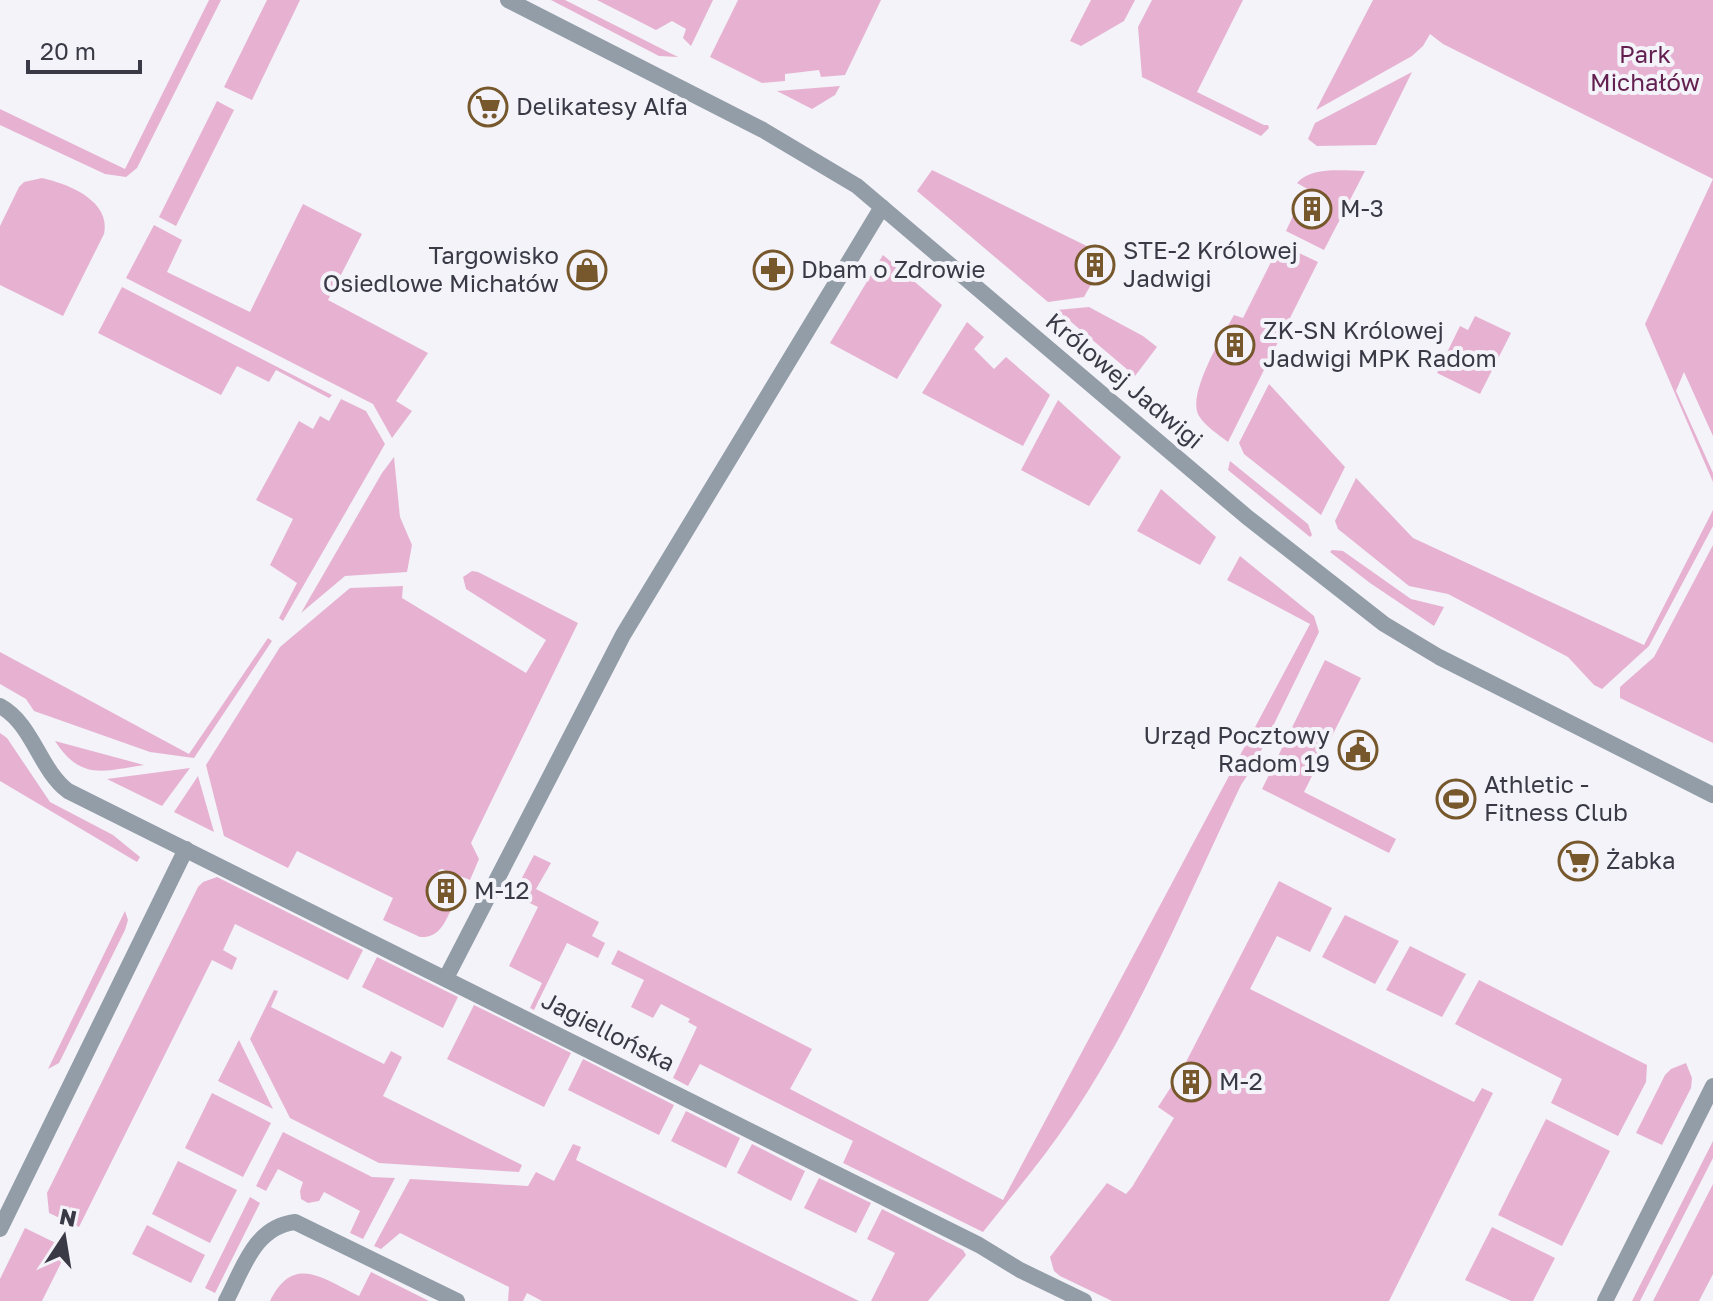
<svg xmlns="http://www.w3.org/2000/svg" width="1713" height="1301" font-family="'Golos Text',sans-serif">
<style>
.green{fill:#e7b2d2}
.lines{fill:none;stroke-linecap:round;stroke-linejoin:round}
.street{stroke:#939da7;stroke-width:16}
.labels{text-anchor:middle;stroke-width:8;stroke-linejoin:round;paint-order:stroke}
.park-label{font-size:24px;fill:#631f4f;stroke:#f3f3f9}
.poi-label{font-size:24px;fill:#393a46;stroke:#f3f3f9;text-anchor:start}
.street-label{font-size:24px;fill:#393a46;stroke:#f3f3f9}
</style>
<rect width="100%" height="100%" fill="#f3f3f9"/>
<g class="green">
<path d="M209,0H221L137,168L126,177L105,174L0,125V109L125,169Z"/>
<path d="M267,0H300L252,100L224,87Z"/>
<path d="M551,0H565L678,57L659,56Z"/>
<path d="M597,0H713L691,46L683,38L686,29L672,21L656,30Z"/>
<path d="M738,0H881L845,75L821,77L819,70L785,74V81L762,83L710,57Z"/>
<path d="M1091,0H1135L1124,21L1081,46L1070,41Z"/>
<path d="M1152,0H1243L1197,92L1264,125H1268L1269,128L1261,136L1142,77L1138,27Z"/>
<path d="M1373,0H1713V436L1684,372L1676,391L1713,473V482L1645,324L1713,179L1443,44L1430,34L1423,46L1412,56L1316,110Z"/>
<path d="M1412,72L1376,145L1317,146L1308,139L1315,123Z"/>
<path d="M840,86L835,95L812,109L777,91Z"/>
<path d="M217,101L234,110L176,226L159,217Z"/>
<path d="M932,170L1107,256L1084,297L1048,302L917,191Z"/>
<path d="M1365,171L1324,250L1286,231L1293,216L1317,227L1330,202L1297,183C1312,166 1343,171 1365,171Z"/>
<path d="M42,178C69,184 111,201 104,234L63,316L0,285V226L19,187L24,182Z"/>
<path d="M303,204L362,234L328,300L428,353L396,401L412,411L392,438L373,404L126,278L154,225L182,240L167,272L250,312Z"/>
<path d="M1280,244L1318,262L1228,442C1219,435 1205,426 1199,416C1186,395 1223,335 1234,315L1243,318Z"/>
<path d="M883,255L942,305L897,379L830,343Z"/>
<path d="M122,287L332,395L329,398L276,370L269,382L237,366L221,395L98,333Z"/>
<path d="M1089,307L1143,336L1157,347L1135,376L1057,310Z"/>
<path d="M1475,316L1511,333L1480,394L1437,373L1460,326L1468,330Z"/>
<path d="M967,322L984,337L974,349L994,369L1006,357L1050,395L1023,446L922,393Z"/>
<path d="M1269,384L1345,467L1321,515L1244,454L1239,443Z"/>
<path d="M341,399L366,411L385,444L283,621L279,618L297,583L270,565L293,519L256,500L299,421L313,429L320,416L329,421Z"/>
<path d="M1058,400L1121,457L1089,506L1021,470Z"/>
<path d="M394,457L400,517L412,545L407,572L345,576L301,613L382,473Z"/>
<path d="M1230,461L1308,524L1312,535L1310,537L1228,470Z"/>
<path d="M1356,478L1413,538L1644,645L1713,510V526L1649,646L1602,689L1594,685L1568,657L1448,594L1409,586L1338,529L1335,521Z"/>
<path d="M1161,489L1216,537L1200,565L1137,531Z"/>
<path d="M1713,545V743L1620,698V687L1654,657Z"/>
<path d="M1332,550L1343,551L1411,599L1444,607L1434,626L1370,583L1330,552Z"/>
<path d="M1240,556L1314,616L1319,632L1254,765L1241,785C1188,896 1140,1014 1072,1116C1045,1157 1013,1194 983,1232L843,1163L853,1141L700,1064L688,1086L673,1078L697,1027L688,1022L690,1019L661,1004L653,1018L631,1007L644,980L611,964L618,950L812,1049L790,1089L1003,1200L1310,624L1227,580Z"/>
<path d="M472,571L478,572L578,623L471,843L479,859L470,880L442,869L439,870L426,899L451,910C444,924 439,938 420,937L383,920L393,898L297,851L288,868L224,836L206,765L280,647L350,588L403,586L402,598L526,673L546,640L466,589L463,577Z"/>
<path d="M268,638L272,641L194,758L150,752L34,711L26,699L0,684V652L189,754Z"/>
<path d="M1325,660L1361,678L1304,792L1396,839L1389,853L1262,789Z"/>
<path d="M0,733L7,738L50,802L113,835L140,857L137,862L0,781Z"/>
<path d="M55,741L144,765C103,771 81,781 55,741Z"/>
<path d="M190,768L162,806L107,779Z"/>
<path d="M198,776L214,832L174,812Z"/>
<path d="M534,855L551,863L536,889L599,922L592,936L605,943L598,958L567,943L534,1010L530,1008L542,983L509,966L538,907L513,895Z"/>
<path d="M217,877L363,950L348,980L235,924L223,950L237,958L232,970L212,960L79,1227L49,1213L47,1193L198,887L203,882Z"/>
<path d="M1279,881L1332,908L1310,952L1277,936L1250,989L1474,1102L1482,1088L1493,1093L1389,1301H1112L1060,1276L1054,1271L1050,1257L1107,1183L1126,1194L1132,1187L1174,1118L1158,1107L1171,1087L1197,1101L1211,1077L1186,1062Z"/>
<path d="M125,911L128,920L125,930L59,1063L48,1069Z"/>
<path d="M1345,915L1399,941L1375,984L1322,957Z"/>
<path d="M1410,946L1466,974L1442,1017L1386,990Z"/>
<path d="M377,957L458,997L443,1028L362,987Z"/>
<path d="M1479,980L1647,1065L1646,1082L1618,1136L1551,1103L1562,1079L1455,1024Z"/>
<path d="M274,990L278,991L271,1007L384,1064L391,1051L402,1057L383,1096L522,1165L519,1172L379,1163L290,1118L250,1039Z"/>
<path d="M474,1005L571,1053L544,1107L447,1059Z"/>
<path d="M239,1040L273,1109L218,1081Z"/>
<path d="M583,1059L674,1105L659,1135L568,1090Z"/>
<path d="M1686,1063L1692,1078L1691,1088L1662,1145L1636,1133L1665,1075L1671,1069Z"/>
<path d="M212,1093L271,1123L243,1177L185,1148Z"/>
<path d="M686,1111L740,1138L726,1168L671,1141Z"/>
<path d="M1546,1119L1610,1151L1562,1246L1498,1215Z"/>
<path d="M283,1132L372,1177L395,1178L363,1239L350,1233L360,1211L324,1192L319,1201L308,1203L301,1199L300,1191L303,1182L278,1169L266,1191L256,1186Z"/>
<path d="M1713,1141V1158L1640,1301H1632Z"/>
<path d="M573,1144L581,1147L576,1160L859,1301H542L527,1293L523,1301H508L509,1287L400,1233L381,1249L374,1246L410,1179L528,1186L536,1172L554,1181Z"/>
<path d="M752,1144L805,1171L791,1201L737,1173Z"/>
<path d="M178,1161L237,1190L210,1243L152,1214Z"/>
<path d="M819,1178L871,1203L856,1233L804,1208Z"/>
<path d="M1713,1184V1274L1699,1301H1653Z"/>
<path d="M250,1197L260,1203L215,1293L205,1288Z"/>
<path d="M882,1209L963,1250L966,1255L928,1301H871L895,1253L867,1239Z"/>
<path d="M147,1225L205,1255L191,1283L132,1254Z"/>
<path d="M1492,1227L1555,1258L1533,1301H1511L1465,1280Z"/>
<path d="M25,1228L68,1249L42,1301H0V1279Z"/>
<path d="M371,1272L429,1301H270C294,1253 323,1279 359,1296Z"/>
</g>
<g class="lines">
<g class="street">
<path d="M508,0L763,130L857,186L1247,517L1384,624L1439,657L1713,795"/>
<path d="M0,706C33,724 39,769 68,791L979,1245L1020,1270L1084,1301"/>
<path d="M446,978L623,635L882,207"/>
<path d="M0,1229L186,849"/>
<path d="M226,1301C243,1269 254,1227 295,1222L457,1301"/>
<path d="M1605,1301L1713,1086"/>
</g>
</g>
<defs>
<g id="supermarket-ring" transform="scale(2)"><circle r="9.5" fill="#f3f3f9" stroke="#77582d" stroke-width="1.5"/><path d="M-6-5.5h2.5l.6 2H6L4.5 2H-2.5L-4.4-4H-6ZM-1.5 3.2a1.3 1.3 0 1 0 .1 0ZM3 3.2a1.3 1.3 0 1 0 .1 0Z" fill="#77582d"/></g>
<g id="building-ring" transform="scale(2)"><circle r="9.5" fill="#f3f3f9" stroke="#77582d" stroke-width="1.5"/><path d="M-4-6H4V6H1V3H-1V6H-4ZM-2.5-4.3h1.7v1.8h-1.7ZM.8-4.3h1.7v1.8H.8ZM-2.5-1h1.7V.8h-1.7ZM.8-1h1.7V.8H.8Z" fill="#77582d"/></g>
<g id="shop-ring" transform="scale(2)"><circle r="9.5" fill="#f3f3f9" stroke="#77582d" stroke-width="1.5"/><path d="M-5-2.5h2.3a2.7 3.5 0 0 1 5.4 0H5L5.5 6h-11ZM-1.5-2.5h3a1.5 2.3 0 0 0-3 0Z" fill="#77582d"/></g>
<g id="pharmacy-ring" transform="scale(2)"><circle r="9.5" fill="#f3f3f9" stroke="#77582d" stroke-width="1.5"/><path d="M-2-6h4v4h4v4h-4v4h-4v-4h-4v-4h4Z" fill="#77582d"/></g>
<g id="civic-ring" transform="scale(2)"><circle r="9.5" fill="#f3f3f9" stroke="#77582d" stroke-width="1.5"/><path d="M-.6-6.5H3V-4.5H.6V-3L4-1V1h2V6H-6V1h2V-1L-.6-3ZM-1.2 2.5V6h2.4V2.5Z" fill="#77582d"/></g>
<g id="stadium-ring" transform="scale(2)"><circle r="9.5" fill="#f3f3f9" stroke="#77582d" stroke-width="1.5"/><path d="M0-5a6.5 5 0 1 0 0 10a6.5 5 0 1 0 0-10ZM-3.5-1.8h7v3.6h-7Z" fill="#77582d"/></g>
</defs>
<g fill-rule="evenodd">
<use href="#supermarket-ring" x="488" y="107"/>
<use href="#building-ring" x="1312" y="209"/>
<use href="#building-ring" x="1095" y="265"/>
<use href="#shop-ring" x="587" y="270"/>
<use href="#pharmacy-ring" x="773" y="270"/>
<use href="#building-ring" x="1235" y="345"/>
<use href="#civic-ring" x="1358" y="750"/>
<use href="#stadium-ring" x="1456" y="799"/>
<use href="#supermarket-ring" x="1578" y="861"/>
<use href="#building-ring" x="446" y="891"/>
<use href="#building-ring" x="1191" y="1082"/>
</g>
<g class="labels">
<g class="park-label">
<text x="1645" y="63">Park<tspan x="1645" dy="28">Michałów</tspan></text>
</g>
<g class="poi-label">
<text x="516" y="115">Delikatesy Alfa</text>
<text x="1340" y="217">M-3</text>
<text x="1123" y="259">STE-2 Królowej<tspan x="1123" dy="28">Jadwigi</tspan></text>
<text x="559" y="264" text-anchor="end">Targowisko<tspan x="559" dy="28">Osiedlowe Michałów</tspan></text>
<text x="801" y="278">Dbam o Zdrowie</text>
<text x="1263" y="339">ZK-SN Królowej<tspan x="1263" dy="28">Jadwigi MPK Radom</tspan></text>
<text x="1330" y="744" text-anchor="end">Urząd Pocztowy<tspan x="1330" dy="28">Radom 19</tspan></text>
<text x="1484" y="793">Athletic -<tspan x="1484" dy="28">Fitness Club</tspan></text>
<text x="1606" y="869">Żabka</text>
<text x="474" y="899">M-12</text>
<text x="1219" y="1090">M-2</text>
</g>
<g class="street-label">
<text transform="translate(1124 381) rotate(40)" y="8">Królowej Jadwigi</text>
<text transform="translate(608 1032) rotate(27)" y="8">Jagiellońska</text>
</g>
</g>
<g transform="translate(64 1237) rotate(12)" stroke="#f3f3f9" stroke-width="6" paint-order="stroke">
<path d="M0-6L14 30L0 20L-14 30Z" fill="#393a46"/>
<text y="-12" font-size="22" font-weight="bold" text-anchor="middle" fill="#393a46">N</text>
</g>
<path d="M28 60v12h112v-12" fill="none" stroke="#393a46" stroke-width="4"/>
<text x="40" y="60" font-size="24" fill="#393a46" stroke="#f3f3f9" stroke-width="6" paint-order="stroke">20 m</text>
</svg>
